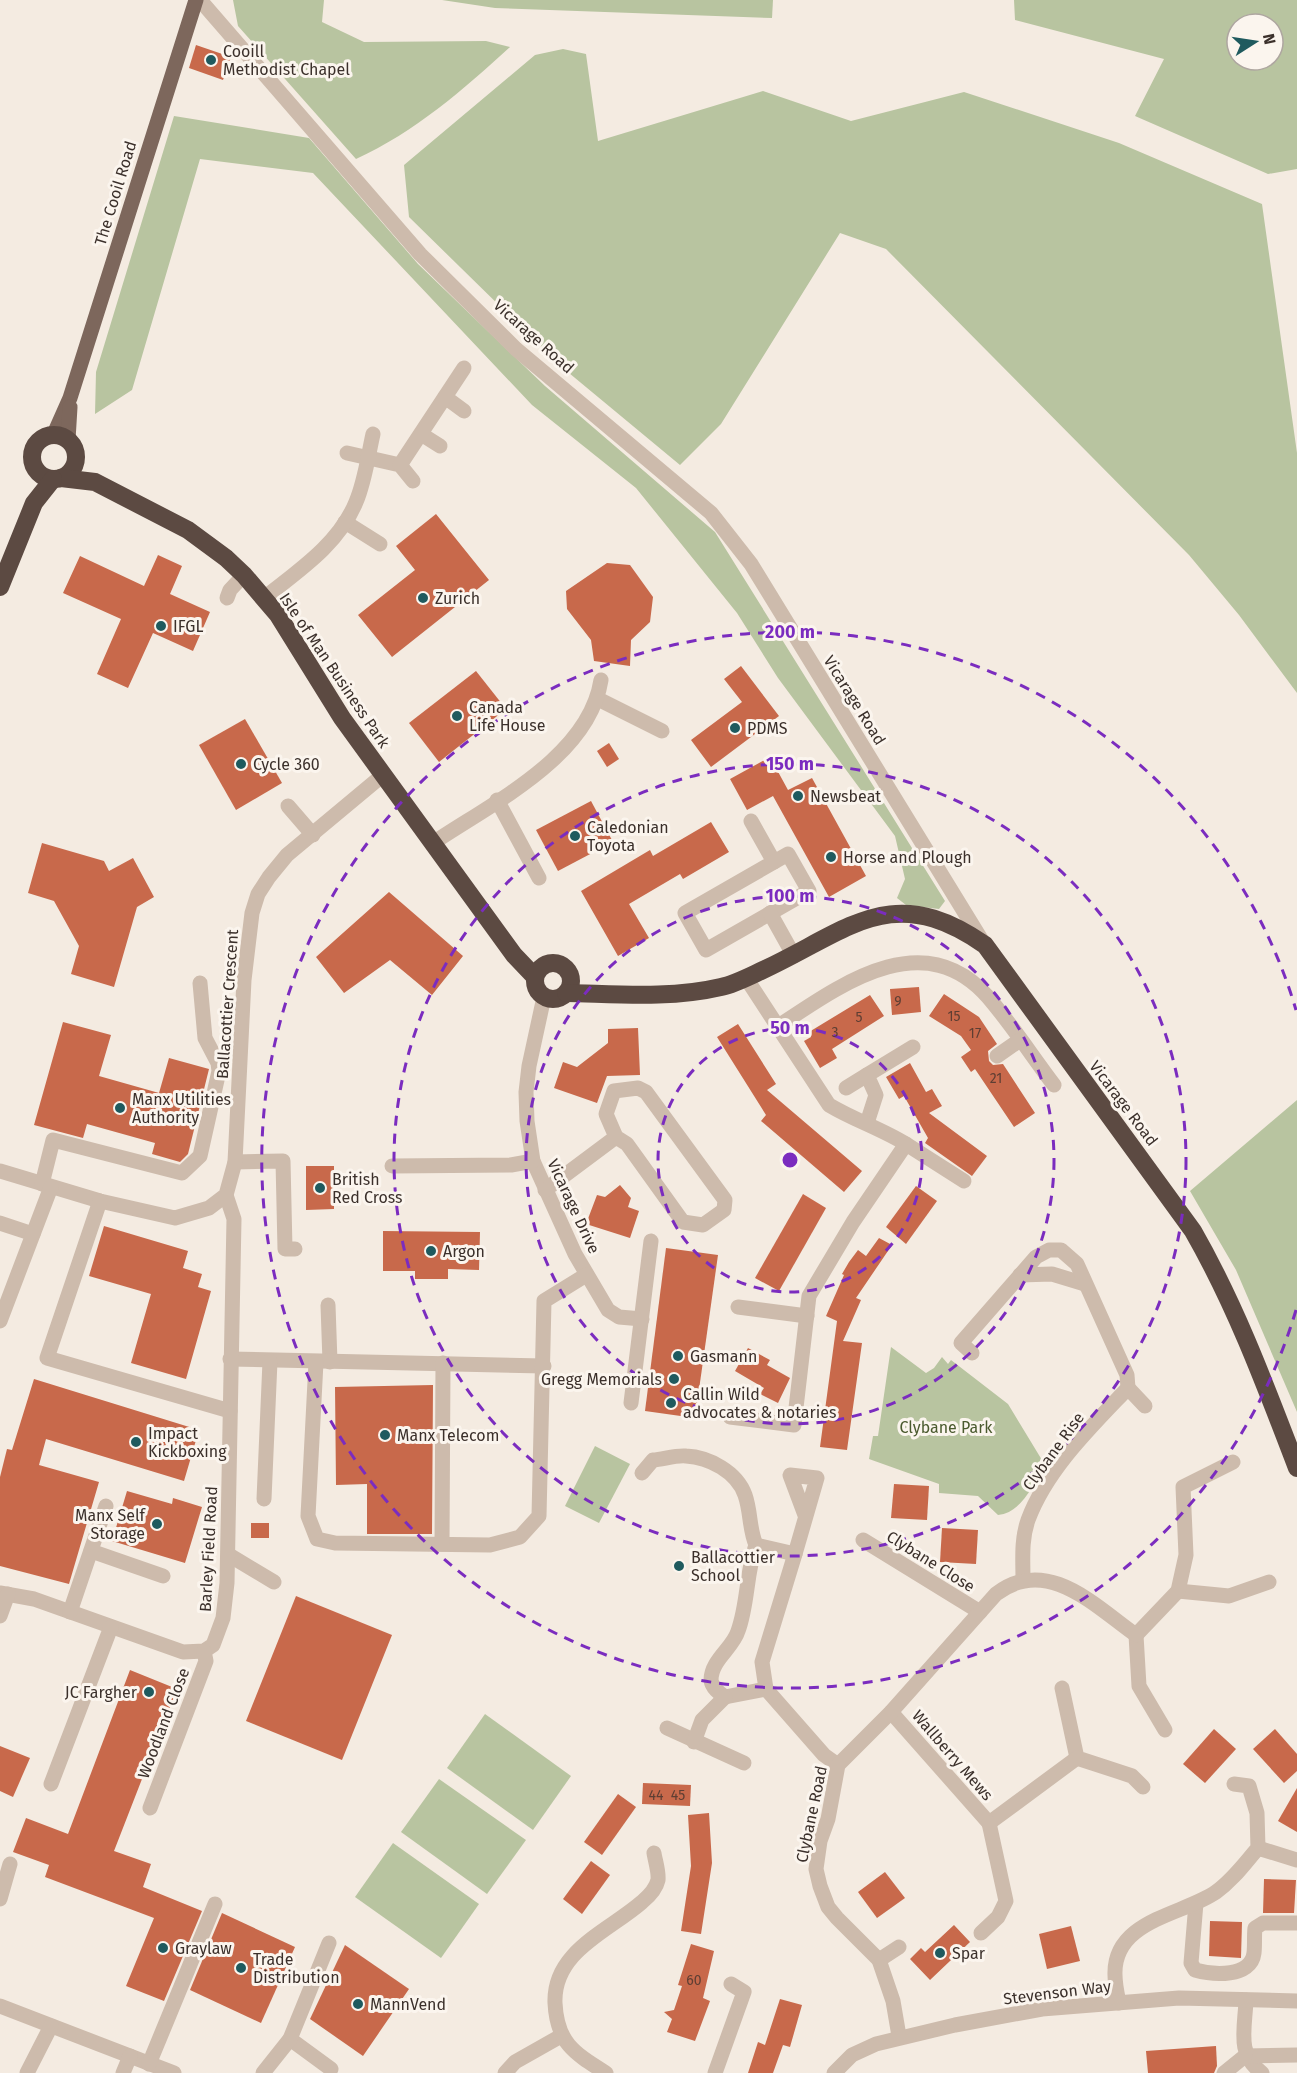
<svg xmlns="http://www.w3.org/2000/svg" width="1297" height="2073" font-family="'Fira Sans',sans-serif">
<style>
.green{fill:#b8c4a0;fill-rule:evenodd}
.building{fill:#c8694b}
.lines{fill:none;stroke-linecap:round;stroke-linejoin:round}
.minor{stroke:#cdbbac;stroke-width:15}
.major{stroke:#7d675c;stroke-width:15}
.highway{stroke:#5c4a42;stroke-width:18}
.ring{fill:none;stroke:#7b2cbf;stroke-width:3;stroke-dasharray:10 8}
.poi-dot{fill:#1f5a5e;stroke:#fbf5ee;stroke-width:2}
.labels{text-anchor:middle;stroke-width:6;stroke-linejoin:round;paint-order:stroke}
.number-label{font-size:14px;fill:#5e3e33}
.poi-label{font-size:16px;fill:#3b302b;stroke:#fbf5ee;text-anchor:start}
.street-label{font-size:16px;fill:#3b302b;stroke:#fbf5ee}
.park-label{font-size:16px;fill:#4a5a2e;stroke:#fbf5ee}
.centre{fill:#7b2cbf;stroke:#fbf5ee;stroke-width:3}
.ring-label{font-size:18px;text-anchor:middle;font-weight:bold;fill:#7b2cbf;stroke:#fbf5ee;stroke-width:6;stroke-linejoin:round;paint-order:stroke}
</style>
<rect width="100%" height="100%" fill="#f4ebe1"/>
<g class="green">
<path d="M233,0H324L322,22L364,42L486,41L510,47C463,90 415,132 356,159L238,26Z"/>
<path d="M442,0H773L772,18L495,8Z"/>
<path d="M1014,0H1297V169L1268,174L1135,116L1164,59L1015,20ZM1237,24H1273V60H1237Z"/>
<path d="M563,49L586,54L598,141L763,91L851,121L964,92L1119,143L1262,204L1297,453V693L1239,615L1189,555L886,249L840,233L721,424L680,465L563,368L409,217L404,165L535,55Z"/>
<path d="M174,116L309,138L418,264L545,386L715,532L945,901L939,909L906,905L897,898L905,879L895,836L778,678L737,613L636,488L532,405L313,173L200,159L132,390L95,414L96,372Z"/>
<path d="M1297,1100V1412L1236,1270L1190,1191Z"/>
<path d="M891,1347L926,1373L934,1368L942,1357L948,1364L951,1360L1008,1404L1045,1465C1033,1484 1022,1513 998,1515L978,1496L939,1493V1484L869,1459L873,1436H878Z"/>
<path d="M595,1446L630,1464L599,1523L565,1506Z"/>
<path d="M485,1714L571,1776L533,1830L447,1768Z"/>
<path d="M439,1779L526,1840L487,1894L401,1832Z"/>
<path d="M393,1843L479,1904L441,1958L355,1897Z"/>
</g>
<g class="building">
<path d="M196,45L231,57L223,80L189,68Z"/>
<path d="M436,514L489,580L392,657L358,615L415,570L396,546Z"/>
<path d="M158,555L182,566L170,594L210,612L193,651L153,633L128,688L97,674L121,619L63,593L80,556L144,586Z"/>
<path d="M607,563L630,565L653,597L650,622L631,640L630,666L594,661L591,640L567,609L566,591Z"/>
<path d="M741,666L779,716L711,767L691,740L742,702L724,679Z"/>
<path d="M476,671L506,709L439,762L409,723Z"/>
<path d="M245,719L282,783L236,810L199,745Z"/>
<path d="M609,743L619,759L607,767L597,751Z"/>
<path d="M770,757L788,790L812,778L866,876L829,897L773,796L747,810L730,779Z"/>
<path d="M591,801L613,842L558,871L536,830Z"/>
<path d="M711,822L729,852L683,879L680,874L629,904L649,938L618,956L581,891L650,850L653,856Z"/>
<path d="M42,843L104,861L109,871L133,858L154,897L137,907L114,987L71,974L79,946L54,901L28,893Z"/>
<path d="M389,892L463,956L432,995L390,960L344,993L316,957Z"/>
<path d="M919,987L921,1012L892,1015L890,989Z"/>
<path d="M944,994L979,1017L997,1044L988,1051L989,1061L993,1065L1003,1064L1035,1113L1014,1127L975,1069L971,1072L961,1057L971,1050L961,1036L929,1016Z"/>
<path d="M870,995L884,1016L832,1049L837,1058L820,1068L804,1041L811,1037L809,1032Z"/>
<path d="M63,1022L111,1035L99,1076L159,1093L169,1058L209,1069L188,1154L180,1162L152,1154L155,1143L87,1124L83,1138L34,1125Z"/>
<path d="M738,1024L776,1084L767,1090L862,1171L844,1192L761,1121L766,1115L717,1037Z"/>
<path d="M638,1028L640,1075L607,1076L597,1103L554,1088L563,1062L577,1067L608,1043V1029Z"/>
<path d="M910,1063L926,1092L932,1089L942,1106L929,1113L987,1156L972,1176L925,1143L928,1138L904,1096L899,1099L886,1077Z"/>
<path d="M306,1166H334V1209L306,1210Z"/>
<path d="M620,1185L631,1198L628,1207L639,1211L630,1238L586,1224L597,1195L605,1197Z"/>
<path d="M916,1186L937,1201L906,1244L886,1227Z"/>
<path d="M803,1194L826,1208L779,1291L755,1278Z"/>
<path d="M104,1226L188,1251L183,1268L202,1274L198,1287L211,1291L186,1379L131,1363L151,1294L89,1276Z"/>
<path d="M383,1231L480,1232L479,1270L448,1269V1279H415V1271H383Z"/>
<path d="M879,1238L892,1245L856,1298L861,1300L843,1341L862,1343L847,1450L820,1447L837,1321L826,1316L844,1275L842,1274L849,1262L858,1250L866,1256Z"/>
<path d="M666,1248L718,1255L695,1418L645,1411Z"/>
<path d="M748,1348L770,1360L767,1365L790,1378L778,1403L760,1394L764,1388L735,1371Z"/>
<path d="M34,1379L199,1430L184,1481L46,1439L39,1465L99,1482L69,1584L0,1566V1477L7,1449L12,1450Z"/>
<path d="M433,1385L432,1534H367V1484L336,1485L335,1387Z"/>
<path d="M894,1484L929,1486L927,1520L891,1518Z"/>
<path d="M127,1491L172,1504L173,1498L202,1507L185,1563L112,1541Z"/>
<rect x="251" y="1523" width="18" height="15"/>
<path d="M942,1528L978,1530L976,1564L940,1562Z"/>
<path d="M296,1596L392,1635L342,1760L246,1721Z"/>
<path d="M130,1670L177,1689L114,1851L151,1864L143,1887L202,1911L164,2001L126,1986L154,1918L45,1877L49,1865L13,1852L26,1818L68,1834Z"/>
<path d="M1214,1729L1236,1749L1205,1783L1183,1764Z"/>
<path d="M1275,1729L1297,1754V1771L1284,1783L1253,1749Z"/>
<path d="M0,1746L30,1758L13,1797L0,1791Z"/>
<path d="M643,1783L691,1785L690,1806L642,1804Z"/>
<path d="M1297,1788V1832L1278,1821Z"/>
<path d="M618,1794L636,1807L602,1855L584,1842Z"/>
<path d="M709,1813L712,1863L701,1934L681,1931L691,1866L688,1815Z"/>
<path d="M591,1861L610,1875L582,1914L563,1899Z"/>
<path d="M885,1872L905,1898L877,1918L858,1892Z"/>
<path d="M1264,1879L1296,1880L1294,1913H1263Z"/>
<path d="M222,1913L295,1947L261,2023L190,1990Z"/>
<path d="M1210,1921L1242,1922L1241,1958L1209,1956Z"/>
<path d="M954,1925L970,1942L930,1980L910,1959L921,1948L925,1952Z"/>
<path d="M1071,1926L1080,1961L1047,1969L1039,1934Z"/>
<path d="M691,1944L714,1951L703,1998L710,2001L695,2041L667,2032L672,2019L664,2012L674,2010L682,1986L678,1985Z"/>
<path d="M345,1945L409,1989L363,2056L310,2019Z"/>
<path d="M780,1999L802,2005L790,2047L783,2045L773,2073H748L758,2042L765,2045Z"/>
<path d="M1216,2046L1217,2066L1214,2073H1148L1146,2051Z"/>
</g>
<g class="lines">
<g class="minor">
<path d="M200,0L420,254L516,349L711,513L751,564L984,944"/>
<path d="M445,397L464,411"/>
<path d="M421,434L440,446"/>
<path d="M347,453L400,465L413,481"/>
<path d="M400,465L464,368"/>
<path d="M345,522L380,544"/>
<path d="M227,598L230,590L244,575"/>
<path d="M264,598C298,571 339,544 356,502C365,481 368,456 373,434"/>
<path d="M598,699L662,731"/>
<path d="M497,800L539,878"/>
<path d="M288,806L313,835"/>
<path d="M751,821L774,862"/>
<path d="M433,843C492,803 589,757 601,680"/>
<path d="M788,854L809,891L706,950L685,913Z"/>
<path d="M770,913L794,956"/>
<path d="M544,997L529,1066L526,1092L527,1121L533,1161L575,1254L608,1310L619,1317L642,1319"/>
<path d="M777,1027C839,986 923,923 988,997C1012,1025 1032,1056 1054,1085"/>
<path d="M997,1056L1020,1040"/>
<path d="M846,1088L867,1075"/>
<path d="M867,1123L876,1095L867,1075L913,1047"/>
<path d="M906,1144L964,1181"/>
<path d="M235,1162L283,1161L285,1249H295"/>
<path d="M392,1166L511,1165L533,1161"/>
<path d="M0,1171L100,1201L175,1218L209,1208L226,1195L235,1162L244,980L252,913L258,894L269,877L287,855L383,775"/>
<path d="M42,1184L53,1140L182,1173L200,1156L219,1071L218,1063L205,1038L200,983"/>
<path d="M545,1190L616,1137L627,1144L683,1222L703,1225L724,1210L725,1200L646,1092L638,1088L614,1091L606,1114L616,1137"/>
<path d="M100,1201L47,1358L230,1411"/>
<path d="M0,1223L33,1234"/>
<path d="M1020,1275L1052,1274L1085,1284"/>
<path d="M328,1305L330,1362"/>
<path d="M738,1307L807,1316"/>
<path d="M0,1321L51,1187"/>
<path d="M972,1353L961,1343L1036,1257L1049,1250H1061L1077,1264L1127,1375L1128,1388C1091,1427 1047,1469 1028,1520C1021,1540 1023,1560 1023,1580"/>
<path d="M230,1359L544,1366"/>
<path d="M316,1362L308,1516L317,1539L335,1543L490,1545L520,1537L539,1516L544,1301L586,1275"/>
<path d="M1128,1388L1145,1406"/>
<path d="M631,1403L651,1241"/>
<path d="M730,1417L794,1425L809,1296L853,1222L906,1144C882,1129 854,1120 829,1105L746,978"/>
<path d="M642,1473L653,1460C664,1459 676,1455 686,1456C709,1457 737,1472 745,1495C751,1512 749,1529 756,1545"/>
<path d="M264,1499L270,1361"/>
<path d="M863,1540L980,1612"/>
<path d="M442,1544L443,1363"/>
<path d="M91,1551L163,1576"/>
<path d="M795,1554L817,1478L790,1475L805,1515"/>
<path d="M229,1555L274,1582"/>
<path d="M1178,1591L1229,1596L1269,1582"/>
<path d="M0,1593L34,1599L183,1652L204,1651L213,1645L223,1618L227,1583L234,1219L226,1195"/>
<path d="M70,1612L106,1506"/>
<path d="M0,1616L8,1594"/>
<path d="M1136,1635L1139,1686L1165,1730"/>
<path d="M1062,1688L1077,1758L1132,1776L1143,1787"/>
<path d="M725,1697C719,1693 712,1688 711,1680C711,1660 733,1648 738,1631C748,1604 746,1573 756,1545L795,1554L762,1662L766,1689"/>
<path d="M725,1697L766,1689L824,1755L838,1765"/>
<path d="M891,1712L989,1823L1077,1758"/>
<path d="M667,1728L744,1763"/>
<path d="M694,1742L702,1720L725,1697"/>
<path d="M51,1784L111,1627"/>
<path d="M150,1808L206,1661L204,1651"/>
<path d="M1258,1848L1297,1860"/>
<path d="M0,1899L10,1864"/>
<path d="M1196,1903L1191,1963L1195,1970C1213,1975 1251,1978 1254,1953C1255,1945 1254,1936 1255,1928L1263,1923H1297"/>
<path d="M981,1933L998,1917L1006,1901L989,1823"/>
<path d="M879,1960L899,1947"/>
<path d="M1246,2000C1245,2029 1236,2054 1262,2073"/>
<path d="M1119,2003C1117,1993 1115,1984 1115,1975C1113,1920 1183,1915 1216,1892C1233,1880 1245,1863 1258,1848L1257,1813L1249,1786L1234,1784"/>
<path d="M0,2006L174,2073"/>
<path d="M899,2036L893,2001L879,1960L837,1918L828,1907L820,1886L816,1869L820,1841L828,1819L838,1765L891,1712L996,1594C1047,1555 1095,1606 1136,1635L1178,1591L1186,1555L1183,1487L1233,1462"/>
<path d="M290,2039L331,2069"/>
<path d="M1245,2056L1297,2055"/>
<path d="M149,2064L215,1904"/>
<path d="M27,2073L51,2026"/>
<path d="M123,2073L130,2056"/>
<path d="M263,2073L290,2039L329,1943"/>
<path d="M505,2073L515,2062L561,2036"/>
<path d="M606,2073C574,2053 557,2043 555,2003C553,1951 609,1931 642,1902C648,1897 656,1889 658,1880C659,1872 655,1860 654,1853"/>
<path d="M715,2073L744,1992L731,1984"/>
<path d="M834,2073L852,2055L876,2044L955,2025L1042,2009L1179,1998L1297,2001"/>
<path d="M1224,2073L1245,2056"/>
</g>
<g class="major">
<path d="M54,434L70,398L196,0"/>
<path d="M68,440L70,407"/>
</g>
<g class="highway">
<circle cx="54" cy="457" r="22"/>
<path d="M61,478L95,482L188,530L226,558L244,575L278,615L342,718L514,955L535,977"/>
<path d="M0,587L34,503L53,479"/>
<circle cx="553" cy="981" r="18"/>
<path d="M566,993C617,994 670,999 721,987C735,984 750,976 763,970C849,930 892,880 985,945L1193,1231C1236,1306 1266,1387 1297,1468"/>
</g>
</g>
<g class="ring">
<circle cx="790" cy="1160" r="132"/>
<circle cx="790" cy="1160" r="264"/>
<circle cx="790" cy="1160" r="396"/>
<path d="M1296 1310A528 528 0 1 1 1296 1010"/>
</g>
<g class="poi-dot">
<circle cx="211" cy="60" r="6"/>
<circle cx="423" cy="598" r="6"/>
<circle cx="161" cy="626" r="6"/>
<circle cx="457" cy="716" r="6"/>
<circle cx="735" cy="728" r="6"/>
<circle cx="241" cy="764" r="6"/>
<circle cx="798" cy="796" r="6"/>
<circle cx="575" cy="836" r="6"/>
<circle cx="831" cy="857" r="6"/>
<circle cx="120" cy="1108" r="6"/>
<circle cx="320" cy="1188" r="6"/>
<circle cx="431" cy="1251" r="6"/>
<circle cx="678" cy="1356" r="6"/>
<circle cx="674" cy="1379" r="6"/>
<circle cx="671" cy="1403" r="6"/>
<circle cx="385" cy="1435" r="6"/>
<circle cx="136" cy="1442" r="6"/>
<circle cx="157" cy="1524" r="6"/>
<circle cx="679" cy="1566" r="6"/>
<circle cx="149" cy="1692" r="6"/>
<circle cx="163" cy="1948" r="6"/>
<circle cx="940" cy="1953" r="6"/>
<circle cx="241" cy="1968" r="6"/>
<circle cx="358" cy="2004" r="6"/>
</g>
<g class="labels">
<g class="number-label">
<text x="898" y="1006">9</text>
<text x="954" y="1021">15</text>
<text x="859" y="1022">5</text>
<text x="835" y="1037">3</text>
<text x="975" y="1038">17</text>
<text x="996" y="1083">21</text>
<text x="656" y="1800">44</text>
<text x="678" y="1800">45</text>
<text x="694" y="1985">60</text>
</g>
<g class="poi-label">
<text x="223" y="57">Cooill<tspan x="223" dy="18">Methodist Chapel</tspan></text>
<text x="435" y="604">Zurich</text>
<text x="173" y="632">IFGL</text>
<text x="469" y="713">Canada<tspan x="469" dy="18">Life House</tspan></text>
<text x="747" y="734">PDMS</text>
<text x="253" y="770">Cycle 360</text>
<text x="810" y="802">Newsbeat</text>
<text x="587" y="833">Caledonian<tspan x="587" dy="18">Toyota</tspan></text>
<text x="843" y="863">Horse and Plough</text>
<text x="132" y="1105">Manx Utilities<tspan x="132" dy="18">Authority</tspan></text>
<text x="332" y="1185">British<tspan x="332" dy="18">Red Cross</tspan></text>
<text x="443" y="1257">Argon</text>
<text x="690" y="1362">Gasmann</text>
<text x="662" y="1385" text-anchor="end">Gregg Memorials</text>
<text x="683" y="1400">Callin Wild<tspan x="683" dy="18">advocates &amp; notaries</tspan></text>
<text x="148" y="1439">Impact<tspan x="148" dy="18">Kickboxing</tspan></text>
<text x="397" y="1441">Manx Telecom</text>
<text x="145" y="1521" text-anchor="end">Manx Self<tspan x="145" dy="18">Storage</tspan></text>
<text x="691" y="1563">Ballacottier<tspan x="691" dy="18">School</tspan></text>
<text x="137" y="1698" text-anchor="end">JC Fargher</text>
<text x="175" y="1954">Graylaw</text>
<text x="952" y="1959">Spar</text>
<text x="253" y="1965">Trade<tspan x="253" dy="18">Distribution</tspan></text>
<text x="370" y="2010">MannVend</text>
</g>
<g class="street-label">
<text transform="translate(115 193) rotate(-73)" y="6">The Cooil Road</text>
<text transform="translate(534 336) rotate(42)" y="6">Vicarage Road</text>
<text transform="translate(335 670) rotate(56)" y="6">Isle of Man Business Park</text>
<text transform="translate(855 700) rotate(58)" y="6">Vicarage Road</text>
<text transform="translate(227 1004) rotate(-86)" y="6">Ballacottier Crescent</text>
<text transform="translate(1124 1103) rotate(53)" y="6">Vicarage Road</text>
<text transform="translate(574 1206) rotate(65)" y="6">Vicarage Drive</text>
<text transform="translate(1053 1451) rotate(-54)" y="6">Clybane Rise</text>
<text transform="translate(208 1549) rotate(-87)" y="6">Barley Field Road</text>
<text transform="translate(931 1561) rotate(32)" y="6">Clybane Close</text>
<text transform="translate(163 1723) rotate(-69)" y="6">Woodland Close</text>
<text transform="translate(953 1755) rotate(49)" y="6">Wallberry Mews</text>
<text transform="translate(811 1814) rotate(-78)" y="6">Clybane Road</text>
<text transform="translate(1057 1992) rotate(-7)" y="6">Stevenson Way</text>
</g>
<g class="park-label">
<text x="946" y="1433">Clybane Park</text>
</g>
</g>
<circle cx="790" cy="1160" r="9" class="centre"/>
<g class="ring-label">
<text x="790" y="638">200 m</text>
<text x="790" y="770">150 m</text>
<text x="790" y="902">100 m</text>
<text x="790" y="1034">50 m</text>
</g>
<g transform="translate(1255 42) rotate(78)"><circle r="28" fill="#fbf5ee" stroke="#aea6a0" stroke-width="1.5"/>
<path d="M0-4.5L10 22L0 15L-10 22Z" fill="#1f5a5e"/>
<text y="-9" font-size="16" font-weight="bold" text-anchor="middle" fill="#3b302b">N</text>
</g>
</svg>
